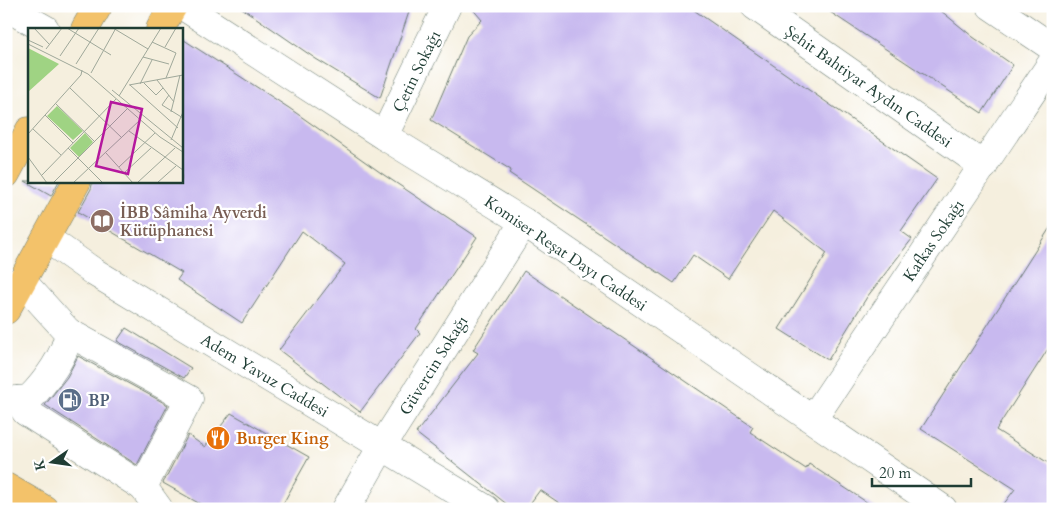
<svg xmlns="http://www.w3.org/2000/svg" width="1059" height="515" font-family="Cardo,serif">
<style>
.building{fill:#c8b9ef}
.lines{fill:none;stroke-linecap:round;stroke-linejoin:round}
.minor-casing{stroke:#6a7b70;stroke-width:29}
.major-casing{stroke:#6a7b70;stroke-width:29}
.minor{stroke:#fff;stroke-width:28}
.major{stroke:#f3c26a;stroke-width:28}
.labels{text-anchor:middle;stroke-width:4.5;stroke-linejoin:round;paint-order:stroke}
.street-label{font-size:16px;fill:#1f3d34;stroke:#fff}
.education-label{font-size:16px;font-weight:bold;fill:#785e54;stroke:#fff;text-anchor:start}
.service-label{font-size:16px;font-weight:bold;fill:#4e5e75;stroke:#fff;text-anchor:start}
.food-label{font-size:16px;font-weight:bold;fill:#c56008;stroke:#fff;text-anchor:start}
.inset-road{fill:none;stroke:#9fa89a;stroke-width:1}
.view{fill:#b5179e;fill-opacity:0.15;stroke:#b5179e;stroke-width:2.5}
.inset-edge{fill:none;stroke:#1f3d34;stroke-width:2.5}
</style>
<rect width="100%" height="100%" fill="#fff"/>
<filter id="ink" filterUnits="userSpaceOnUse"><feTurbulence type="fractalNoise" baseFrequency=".02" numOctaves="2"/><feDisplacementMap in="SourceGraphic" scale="10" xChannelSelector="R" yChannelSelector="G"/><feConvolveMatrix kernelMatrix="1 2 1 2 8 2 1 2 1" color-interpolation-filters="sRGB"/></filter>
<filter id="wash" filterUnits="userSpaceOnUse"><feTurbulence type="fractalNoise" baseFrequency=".0096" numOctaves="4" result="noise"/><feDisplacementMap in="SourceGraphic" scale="20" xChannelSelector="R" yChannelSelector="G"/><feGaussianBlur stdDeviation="1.12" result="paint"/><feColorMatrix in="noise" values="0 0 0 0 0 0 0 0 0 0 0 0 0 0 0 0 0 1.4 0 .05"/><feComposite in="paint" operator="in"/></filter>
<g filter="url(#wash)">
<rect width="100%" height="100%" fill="#f5efde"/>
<g id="blocks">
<g class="building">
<path d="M239,6H411L380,98L316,59Z"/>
<path d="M470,6H688L937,179L901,231L912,239L867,297L828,360L779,329L827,253L773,211L728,279L693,255L674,283L509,173L511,170L431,120L467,36L482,20Z"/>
<path d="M821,6H935L973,37L1013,65L982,113Z"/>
<path d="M181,38L289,108L384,175L477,237L416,329L420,333L360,412L279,350L345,264L302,231L242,323L177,280L182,273L78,212L91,189L93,181H181Z"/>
<path d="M25,181H59L51,196Z"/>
<path d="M1053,223V341L996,430L1053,466V509H1000L1015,489L921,429Z"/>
<path d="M524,271L753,427L750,432L806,469L809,464L877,509H568L540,490L526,509H513L416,433L478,353L473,350Z"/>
<path d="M126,328L191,368L184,378L117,341Z"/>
<path d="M78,356L168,405L137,465L45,405L67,377Z"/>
<path d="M231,413L309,457L280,509H209L163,483L188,435L205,447Z"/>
</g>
</g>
</g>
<g filter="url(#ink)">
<use href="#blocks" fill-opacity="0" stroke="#6a7b70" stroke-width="1"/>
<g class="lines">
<g class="minor-casing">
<g id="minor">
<path d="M183,6L384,136L524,222L943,509"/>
<path d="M755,6L984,166"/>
<path d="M991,6L1053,48"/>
<path d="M6,7L45,29"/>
<path d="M384,136L447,6"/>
<path d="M46,238L94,272L486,509"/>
<path d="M68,332L189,399L143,487"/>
<path d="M17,400L26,412L143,487L159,509"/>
<path d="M6,401L29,399C44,384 68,353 68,332L21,280"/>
<path d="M813,419L1053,61"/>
<path d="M346,509L382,446L524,222"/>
</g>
</g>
<g class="major-casing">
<g id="major">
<path d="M85,29L98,6"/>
<path d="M160,29L173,6"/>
<path d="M6,174L29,131"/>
<path d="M6,310L77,181"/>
<path d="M6,487L44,509"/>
</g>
</g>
<use href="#minor" class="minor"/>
<use href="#major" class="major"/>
</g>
</g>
<defs>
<g id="library-disc" transform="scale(1.25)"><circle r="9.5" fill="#8d6e63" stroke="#fff"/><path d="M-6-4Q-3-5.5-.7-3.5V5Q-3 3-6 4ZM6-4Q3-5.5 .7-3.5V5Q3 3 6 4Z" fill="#fff"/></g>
<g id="fuel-disc" transform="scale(1.25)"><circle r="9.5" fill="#5c6f8a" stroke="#fff"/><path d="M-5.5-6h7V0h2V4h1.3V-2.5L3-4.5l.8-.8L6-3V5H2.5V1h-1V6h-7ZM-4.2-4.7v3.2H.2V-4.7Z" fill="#fff"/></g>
<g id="restaurant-disc" transform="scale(1.25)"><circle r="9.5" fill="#e8710a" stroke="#fff"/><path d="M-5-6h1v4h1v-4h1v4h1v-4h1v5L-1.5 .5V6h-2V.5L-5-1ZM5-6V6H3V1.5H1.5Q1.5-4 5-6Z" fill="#fff"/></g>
</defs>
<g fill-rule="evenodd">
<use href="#library-disc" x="102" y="221"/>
<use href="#fuel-disc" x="70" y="400"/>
<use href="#restaurant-disc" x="218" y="438"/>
</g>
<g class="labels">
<g class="street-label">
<text transform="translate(416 71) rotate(-64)" y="6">Çetin Sokağı</text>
<text transform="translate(869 86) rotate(35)" y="6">Şehit Bahtiyar Aydın Caddesi</text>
<text transform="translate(933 240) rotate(-56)" y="6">Kafkas Sokağı</text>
<text transform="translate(566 253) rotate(34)" y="6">Komiser Reşat Dayı Caddesi</text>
<text transform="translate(433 365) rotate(-58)" y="6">Güvercin Sokağı</text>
<text transform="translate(265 375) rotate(31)" y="6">Adem Yavuz Caddesi</text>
</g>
<g class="education-label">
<text x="120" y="218">İBB Sâmiha Ayverdi<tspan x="120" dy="18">Kütüphanesi</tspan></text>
</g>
<g class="service-label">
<text x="88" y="406">BP</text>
</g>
<g class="food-label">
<text x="236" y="444">Burger King</text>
</g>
</g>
<g transform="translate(28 28)">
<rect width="155" height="155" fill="#f5efde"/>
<path d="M0,20L31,36L0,64ZM29,78L55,103L45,112L19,88ZM57,105L65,114L51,129L42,120Z" fill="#9fd383"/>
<path class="inset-road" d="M6,0L21,16M39,0L83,27M85,0L120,21M0,12L15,19M124,14L148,25M0,16L60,46L132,109L155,124M137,19L148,0M18,21L34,0M32,28L51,0M115,29L141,36M48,36L71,0M63,45L88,0M138,50L148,25M129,52L146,74M116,55L128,67L135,60M112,56L124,32M101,57L155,47M102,57L150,100M42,60L94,110M84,62L155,120M141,67L134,77L155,90M91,68L133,0M28,76L67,114M143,84L152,47M17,87L45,115M5,101L33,127M101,103L155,142M0,106L53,47L54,42M143,112L155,84M40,120L75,155M78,125L105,155M0,129L19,155M91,139L127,105M96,145L123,120M14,147L88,71M25,155L99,81M45,155L112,92M109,155L147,120M129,155L148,138"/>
<path class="view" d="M83,74L114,81L100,146L68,138Z"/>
<rect width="155" height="155" class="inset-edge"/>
</g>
<rect width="1059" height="515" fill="none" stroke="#fff" stroke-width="25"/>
<g transform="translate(52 462) rotate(257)" stroke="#ffffff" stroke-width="4" paint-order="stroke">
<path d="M0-4L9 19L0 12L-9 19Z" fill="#1f3d34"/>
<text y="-8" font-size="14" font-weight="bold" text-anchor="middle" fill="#1f3d34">K</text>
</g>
<path d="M872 478v8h99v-8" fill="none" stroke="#1f3d34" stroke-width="2.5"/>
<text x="879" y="478" font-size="15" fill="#1f3d34" stroke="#ffffff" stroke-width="4" paint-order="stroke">20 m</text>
</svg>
